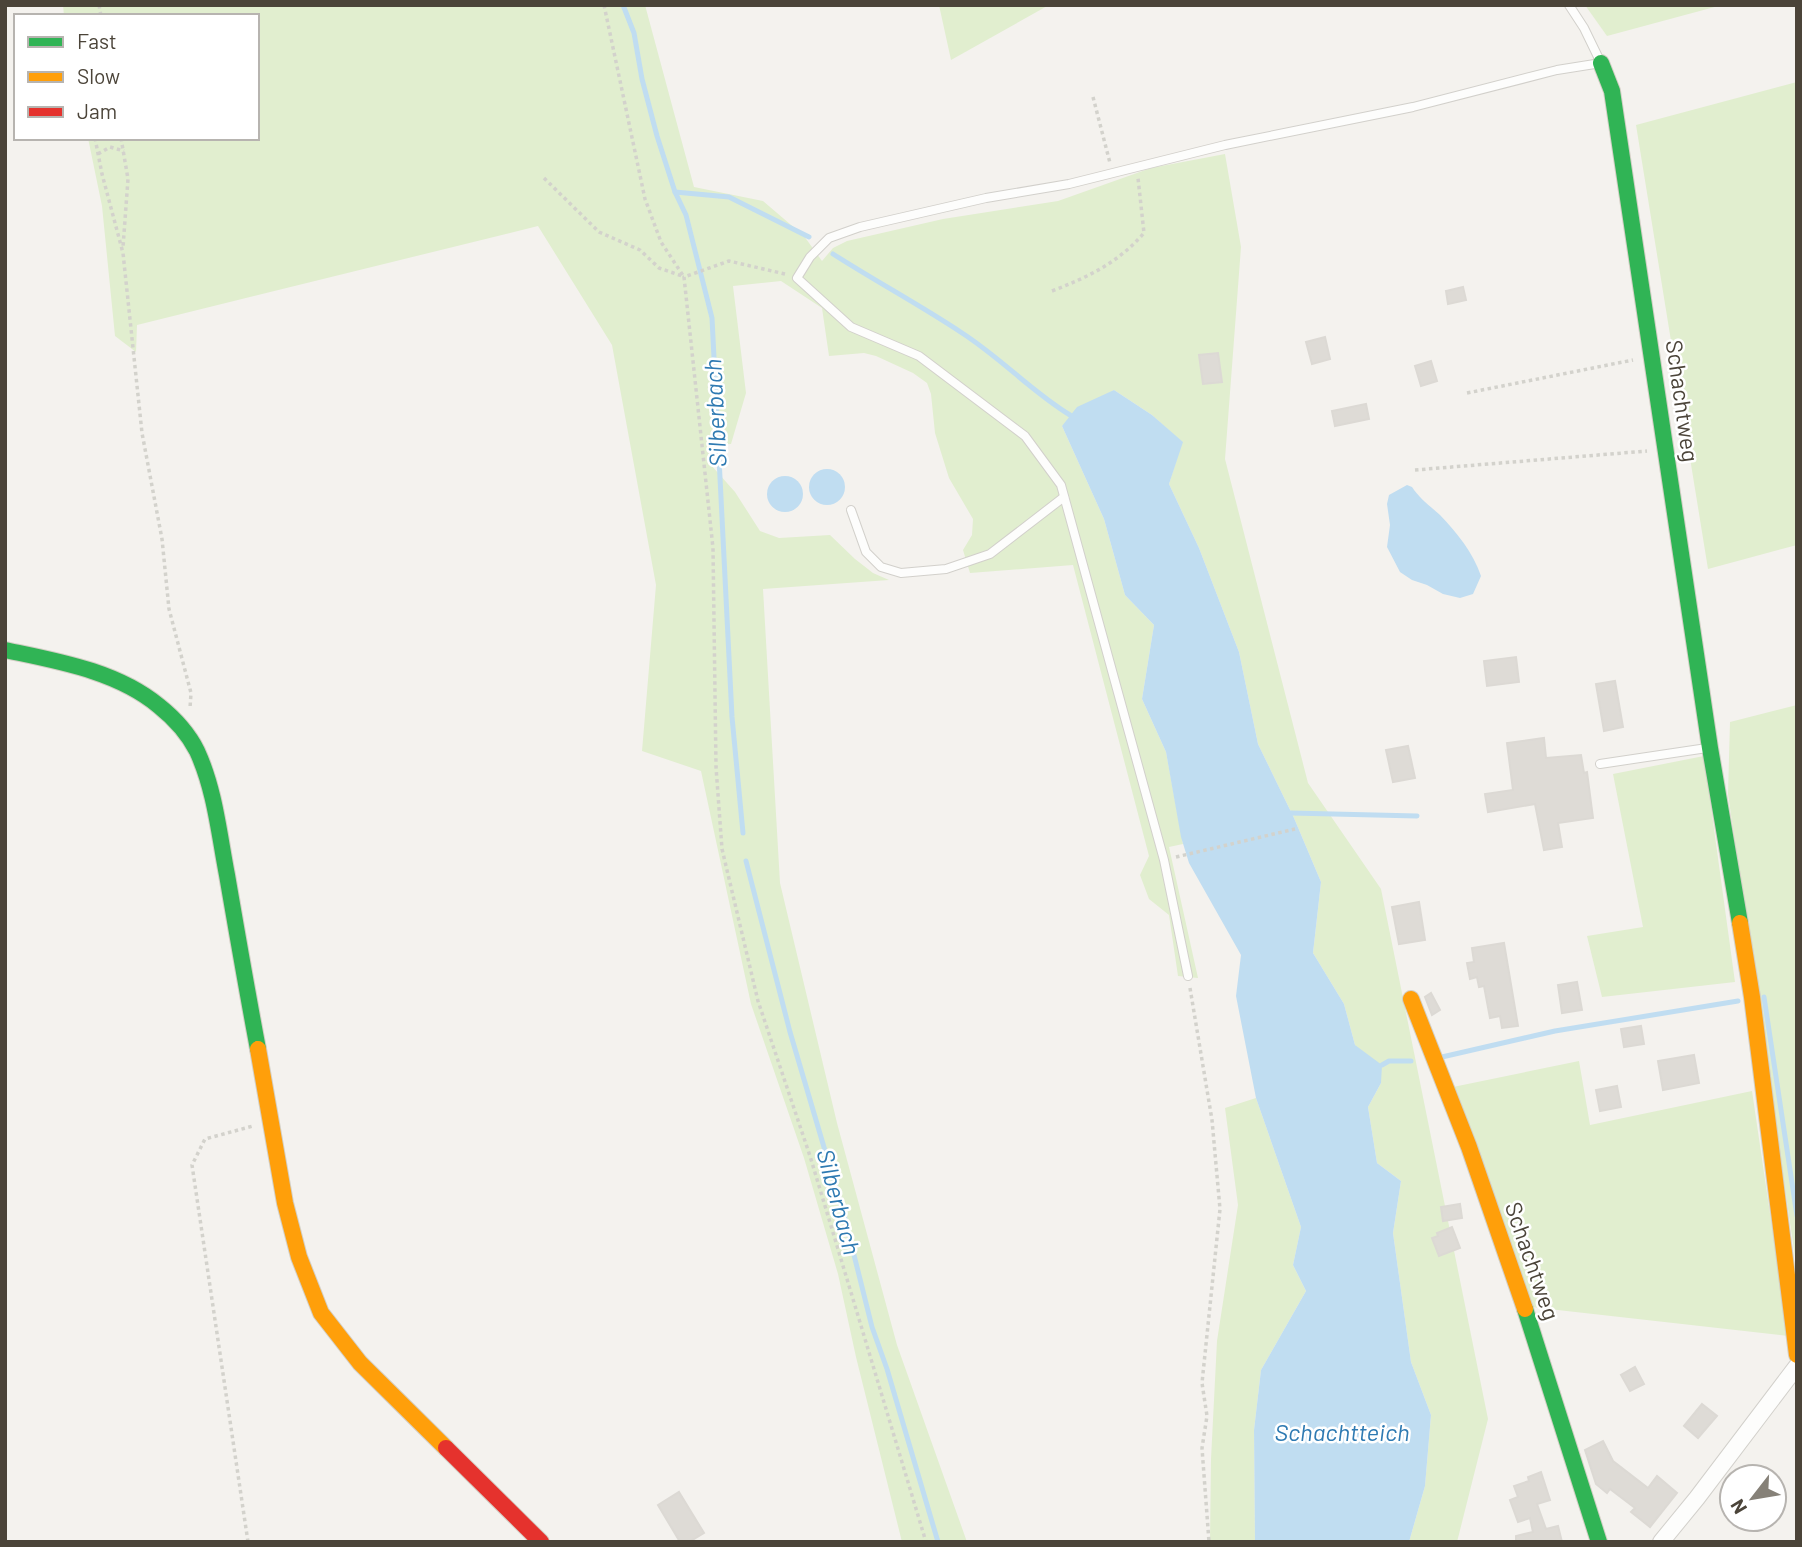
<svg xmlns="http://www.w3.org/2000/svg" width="1802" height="1547" font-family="Barlow,sans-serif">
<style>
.green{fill:#e1eecf}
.water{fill:#c0ddf1}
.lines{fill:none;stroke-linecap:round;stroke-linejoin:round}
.stream{stroke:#c0ddf1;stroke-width:5}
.building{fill:#dedbd6;stroke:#dcd9d4;stroke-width:2}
.lane-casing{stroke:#d2d0cb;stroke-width:10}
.street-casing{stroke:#d2d0cb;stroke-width:18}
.fast-casing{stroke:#d3cfc5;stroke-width:18}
.slow-casing{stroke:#d3cfc5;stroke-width:18}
.jam-casing{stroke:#d3cfc5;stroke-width:18}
.path{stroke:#d3d2cc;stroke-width:3.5;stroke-dasharray:3.5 3.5;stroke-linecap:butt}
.lane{stroke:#fdfdfc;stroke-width:8}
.street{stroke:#fdfdfc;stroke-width:16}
.fast{stroke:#30b455;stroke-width:16}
.slow{stroke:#ff9f0a;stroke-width:16}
.jam{stroke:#e5322d;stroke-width:16}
.labels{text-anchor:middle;stroke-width:5;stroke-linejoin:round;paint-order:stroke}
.street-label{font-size:23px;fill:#4b4439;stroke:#fff}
.water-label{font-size:24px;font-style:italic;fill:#2e7ab2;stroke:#fff}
</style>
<rect width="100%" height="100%" fill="#f4f2ee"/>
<g class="green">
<path d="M63,5H645L694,187L763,201L804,236L822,261L833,248L847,241L943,219L1058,201L1151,168L1225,154L1241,247L1225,459L1308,783L1381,889L1488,1419L1457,1542H1409L1425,1486L1431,1415L1411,1362L1393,1233L1401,1181L1377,1163L1368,1107L1381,1083L1355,1045L1344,1004L1313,953L1321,882L1294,818L1258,744L1239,652L1199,548L1169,484L1182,442L1152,415L1114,390L1062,426L1104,519L1125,595L1154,625L1142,699L1166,752L1183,844L1169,847L1198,978L1178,976L1169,915L1149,899L1140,875L1149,856L1073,565L970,573L963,550L972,535L973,519L949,478L935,433L931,394L927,383L913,373L876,356L864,353L829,356L822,308L781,281L733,286L746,393L731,444L709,445L711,465L735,492L760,531L779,538L830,535L855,559L873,573L889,580L763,589L780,883L837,1123L897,1345L967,1542H902L856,1357L838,1274L804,1158L751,1004L701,771L642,751L656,585L612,345L538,226L137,325L136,352L115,336L102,206L88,138H257V16H64Z"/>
<path d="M939,5H1049L951,60Z"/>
<path d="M1585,5H1722L1607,36Z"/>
<path d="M1797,82V545L1708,569L1636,125Z"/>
<path d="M1797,705V1271L1728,794L1730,722Z"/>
<path d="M1704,756L1735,982L1602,997L1587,936L1643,927L1613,774Z"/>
<path d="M1579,1061L1590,1125L1752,1091L1788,1336L1531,1307L1453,1087Z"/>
<path d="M1256,1098L1301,1227L1293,1265L1306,1291L1261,1370L1254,1430L1255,1542H1210L1211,1459L1217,1341L1238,1205L1225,1108Z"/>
</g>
<g class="water">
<path d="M1114,390L1152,415L1183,442L1169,484L1199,548L1239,652L1258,744L1294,818L1321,882L1313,953L1344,1004L1355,1045L1382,1065L1381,1083L1368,1107L1377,1163L1401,1181L1393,1233L1411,1362L1431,1415L1425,1486L1409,1542H1255L1254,1430L1261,1370L1306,1291L1293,1265L1301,1227L1256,1098L1236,996L1241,955L1189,863L1181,837L1166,752L1142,699L1154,625L1125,595L1104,519L1062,426L1077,407Z"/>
<circle cx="827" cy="487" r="18"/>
<circle cx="785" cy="494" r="18"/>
<path d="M1407,485L1412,487C1419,498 1430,506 1440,515C1457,533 1473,552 1481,576L1473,594L1460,598L1443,594L1427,585L1412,580L1400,572L1387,547L1390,525L1387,504L1389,495Z"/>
</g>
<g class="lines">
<g class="stream">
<path d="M623,5L634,33L642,79L657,136L675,192L686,215L712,318L732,717L743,833"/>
<path d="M675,192L729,197L809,237"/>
<path d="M833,254C875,281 920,305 962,333C1001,358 1032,392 1070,415"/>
<path d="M1291,813L1417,816"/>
<path d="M746,861L790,1032L844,1215L872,1327L887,1369L938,1542"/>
<path d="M1764,997L1797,1216"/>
<path d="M1442,1057L1555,1031L1738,1001"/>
<path d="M1382,1065L1389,1061H1411"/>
</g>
</g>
<g class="building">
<path d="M1463,287L1466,300L1448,304L1446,291Z"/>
<path d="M1325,337L1330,359L1312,364L1306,342Z"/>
<path d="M1218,353L1222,382L1203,384L1199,355Z"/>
<path d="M1431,361L1437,381L1421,386L1415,366Z"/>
<path d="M1366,404L1369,419L1335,426L1332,411Z"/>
<path d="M1516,657L1519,682L1487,686L1484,661Z"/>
<path d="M1615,681L1623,727L1604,731L1596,684Z"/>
<path d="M1544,738L1546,758L1581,755L1584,773L1587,772L1593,818L1558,823L1562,847L1544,850L1535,804L1488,812L1485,794L1513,790L1507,743Z"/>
<path d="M1408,746L1415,778L1393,782L1386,750Z"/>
<path d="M1419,902L1425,940L1399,944L1392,907Z"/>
<path d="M1504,943L1518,1026L1502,1028L1500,1016L1490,1018L1484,986L1479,987L1477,977L1470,979L1467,963L1474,962L1472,948Z"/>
<path d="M1577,982L1582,1010L1562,1013L1558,985Z"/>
<path d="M1431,993L1440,1010L1432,1015L1425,997Z"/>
<path d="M1641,1026L1644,1044L1624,1047L1621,1029Z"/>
<path d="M1694,1055L1699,1083L1663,1090L1658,1061Z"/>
<path d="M1617,1086L1621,1107L1600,1111L1596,1090Z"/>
<path d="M1460,1204L1462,1218L1443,1221L1441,1207Z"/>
<path d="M1452,1227L1460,1248L1439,1256L1432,1238L1438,1236L1437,1233Z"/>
<path d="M1635,1367L1644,1384L1630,1391L1621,1375Z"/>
<path d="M1702,1404L1717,1416L1698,1438L1684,1426Z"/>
<path d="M1603,1441L1613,1461L1648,1488L1657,1476L1677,1493L1650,1527L1631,1512L1635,1508L1610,1489L1607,1493L1596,1484L1585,1450Z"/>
<path d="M1541,1472L1550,1500L1537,1504L1546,1529L1558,1526L1562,1542H1516V1536L1533,1532L1530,1518L1518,1522L1510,1500L1518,1497L1514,1486L1529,1481L1528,1477Z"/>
<path d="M679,1492L704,1533L689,1542H680L658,1505Z"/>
</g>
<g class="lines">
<g class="lane-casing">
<g id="lane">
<path d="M851,510L866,552L881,567L901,573L946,569L990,554L1064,497"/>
<path d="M1600,764L1707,748"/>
<path d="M1188,976L1164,860L1061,485L1025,436L919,356L851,327L797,278L810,257L829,238L860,227L986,198L1069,184L1225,145L1413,107L1557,70L1601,63L1584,28L1569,5"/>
</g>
</g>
<g class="street-casing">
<path id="street" d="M1661,1542L1697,1498L1797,1366"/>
</g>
<g class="fast-casing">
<g id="fast">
<path d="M1601,63L1612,91L1710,748L1740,923"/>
<path d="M5,650C57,661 117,671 159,706C174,718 188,733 197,751C215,790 219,834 227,875C237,933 247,991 258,1049"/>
<path d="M1525,1309L1599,1542"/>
</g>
</g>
<g class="slow-casing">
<g id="slow">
<path d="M1740,923L1752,997L1797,1355"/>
<path d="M1411,999L1469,1147L1525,1309"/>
<path d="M258,1049L285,1203L299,1257L321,1313L360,1363L446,1448"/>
</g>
</g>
<g class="jam-casing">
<path id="jam" d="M446,1448L541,1542"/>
</g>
<g class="path">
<path d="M99,5L101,16"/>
<path d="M604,5L645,199L661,242L684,277"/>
<path d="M1093,97L1110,163"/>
<path d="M95,138L102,174L123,253L142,433L162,539L169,609L191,693L190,708"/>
<path d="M121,138L128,179L123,247"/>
<path d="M98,154L110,147L124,151"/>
<path d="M544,178L599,232L640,250L659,268L682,276"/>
<path d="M785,274L729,261L684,277L713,548L716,767L722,849L758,1001L810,1156L926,1542"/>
<path d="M1052,291C1088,277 1118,263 1144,233L1138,178"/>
<path d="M1467,393L1633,360"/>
<path d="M1415,470L1647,451"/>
<path d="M1176,857L1295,829"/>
<path d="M1190,988L1212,1120L1220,1209L1202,1383L1207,1416L1202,1448L1209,1542"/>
<path d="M248,1542L192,1165L205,1139L253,1126"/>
</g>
<use href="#lane" class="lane"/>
<use href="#street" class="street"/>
<use href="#fast" class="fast"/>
<use href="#slow" class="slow"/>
<use href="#jam" class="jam"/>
</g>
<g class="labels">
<g class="street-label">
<text transform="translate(1682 401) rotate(82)" y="8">Schachtweg</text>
<text transform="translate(1532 1261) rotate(71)" y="8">Schachtweg</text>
</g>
<g class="water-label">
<text transform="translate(716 413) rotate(-93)" y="8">Silberbach</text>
<text transform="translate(838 1202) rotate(75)" y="8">Silberbach</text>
<text x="1342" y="1441">Schachtteich</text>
</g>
</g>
<rect width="1802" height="1547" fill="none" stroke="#4b4439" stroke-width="14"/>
<rect x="14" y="14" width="245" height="126" fill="#ffffff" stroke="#b7b4b0" stroke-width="2"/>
<rect x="28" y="37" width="35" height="10" fill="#30b455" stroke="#b7b4b0" stroke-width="2"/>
<text x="77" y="49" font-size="21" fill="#4b4439">Fast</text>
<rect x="28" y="72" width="35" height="10" fill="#ff9f0a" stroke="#b7b4b0" stroke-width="2"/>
<text x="77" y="84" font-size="21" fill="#4b4439">Slow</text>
<rect x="28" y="107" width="35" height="10" fill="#e5322d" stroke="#b7b4b0" stroke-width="2"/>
<text x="77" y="119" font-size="21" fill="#4b4439">Jam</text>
<g transform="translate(1753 1498) rotate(239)"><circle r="33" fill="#ffffff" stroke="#b7b4b0" stroke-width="2"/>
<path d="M0-5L12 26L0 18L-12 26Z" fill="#868178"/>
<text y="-10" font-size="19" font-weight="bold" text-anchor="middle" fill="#4b4439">N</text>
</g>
</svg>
